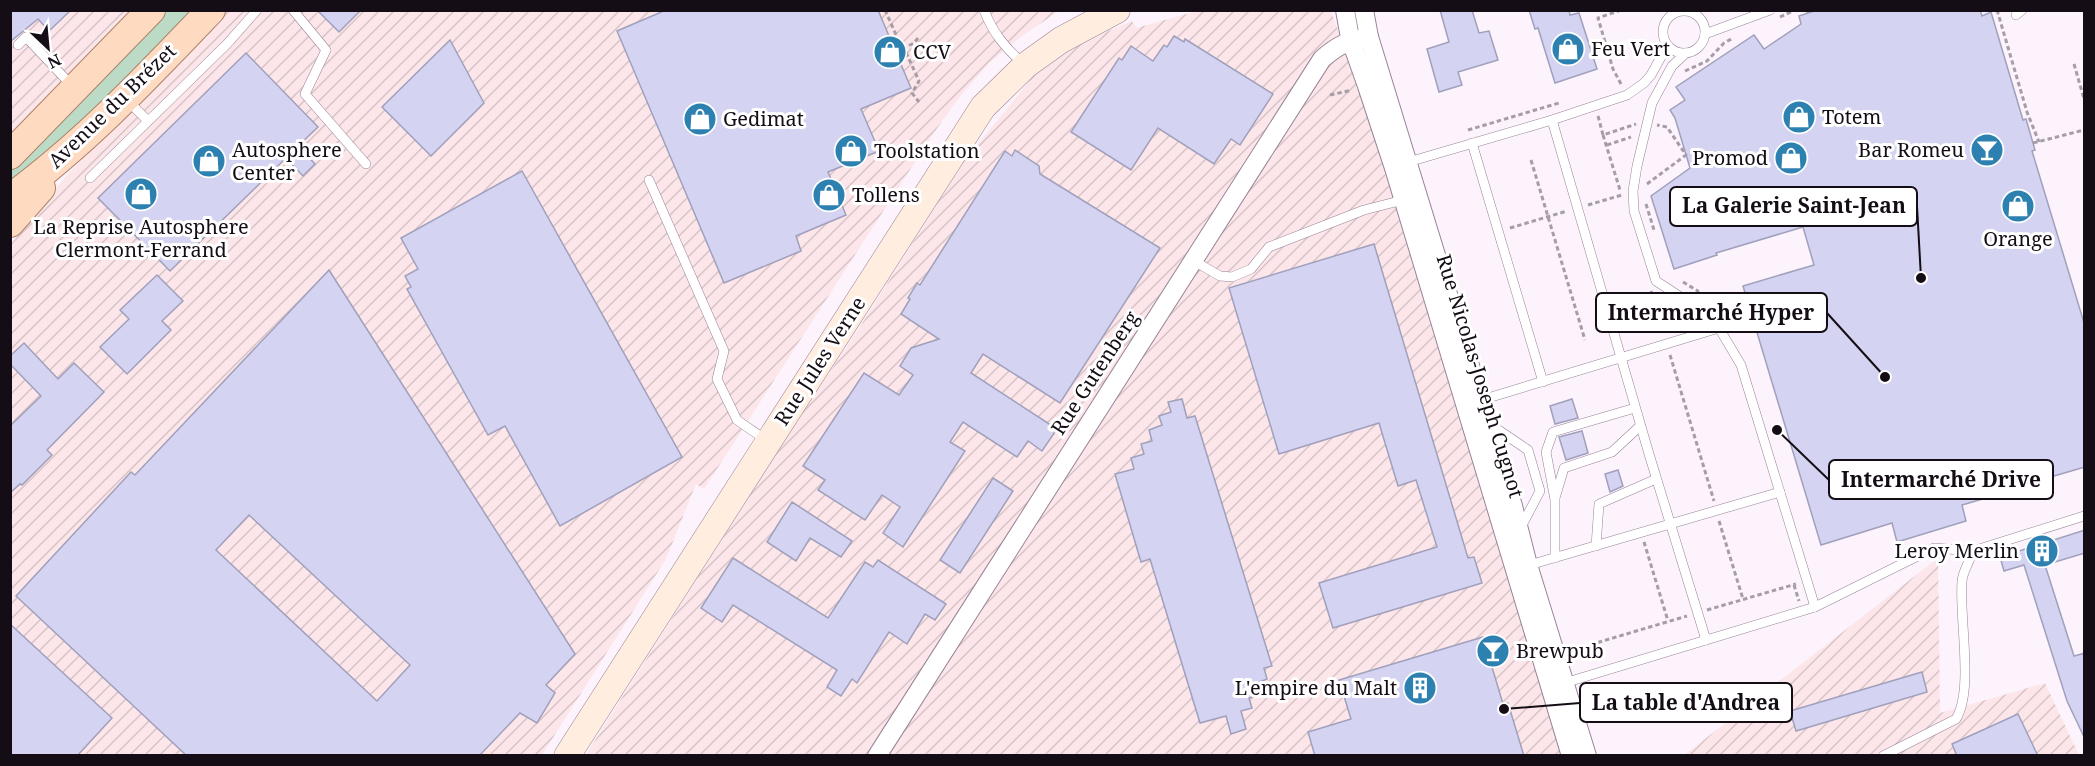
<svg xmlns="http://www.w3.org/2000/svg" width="2095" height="766" font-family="'Noto Serif',serif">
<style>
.industrial{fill:url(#industrial-furrows)}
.green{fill:#bbdbc6}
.building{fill:#d4d4f2;stroke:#a0a0bc;stroke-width:1.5;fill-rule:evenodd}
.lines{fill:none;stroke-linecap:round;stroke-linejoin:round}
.service-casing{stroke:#988399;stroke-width:10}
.minor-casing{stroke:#988399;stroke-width:20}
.secondary-casing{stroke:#988399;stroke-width:27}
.primary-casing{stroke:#ac836a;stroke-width:30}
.path{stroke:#a69da6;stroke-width:3;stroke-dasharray:4.5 3;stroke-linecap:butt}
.service{stroke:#fff;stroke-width:9}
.minor{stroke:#fff;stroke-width:18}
.secondary{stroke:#ffede0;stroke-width:26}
.primary{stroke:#fedac1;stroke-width:28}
.labels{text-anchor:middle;stroke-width:6;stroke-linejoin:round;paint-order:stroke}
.poi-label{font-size:20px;fill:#150d15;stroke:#fff;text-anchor:start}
.street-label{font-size:20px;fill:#150d15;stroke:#fff}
.leader{fill:none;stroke:#150d15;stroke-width:2}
.callout-dot{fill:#150d15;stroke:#fff;stroke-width:2}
.callout{fill:#fff;stroke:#150d15;stroke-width:2}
.callout-label{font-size:21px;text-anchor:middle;font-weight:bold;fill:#150d15}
</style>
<defs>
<pattern id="industrial-furrows" width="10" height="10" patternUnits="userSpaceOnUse" patternTransform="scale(1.5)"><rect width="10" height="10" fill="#fce6e9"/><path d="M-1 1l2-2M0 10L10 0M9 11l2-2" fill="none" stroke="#d7c4c7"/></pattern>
</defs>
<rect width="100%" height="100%" fill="#fcf3fc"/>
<g class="industrial">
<path d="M11,11H140L11,141Z"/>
<path d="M227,11H1059L1022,36L989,63L961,95L933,134L704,489L696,484L666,559L542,755L11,756V244L67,175Z"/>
<path d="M1197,11H1331L1357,82L1563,755L585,756L786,438L861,325L964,161L1033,77L1078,43L1132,21L1136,28Z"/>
<path d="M1938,558L1940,713L2045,683L2079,755L1683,756Z"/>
</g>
<path class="green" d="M161,11H200L11,189V164Z"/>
<g class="building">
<path d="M10,10H71L49,31L38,19L10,42Z"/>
<path d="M317,10H361L339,32Z"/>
<path d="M666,10H878L911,88L861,109L879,151L828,172L846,215L796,236L801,251L724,283L617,31Z"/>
<path d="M1440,10H1472L1479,33L1489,31L1498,60L1458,72L1462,85L1439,92L1427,49L1449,42Z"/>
<path d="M1529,10H1569L1570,15L1579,13L1597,69L1555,83L1538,28L1535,29Z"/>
<path d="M1817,10H1980L1982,16L1991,12L2023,120L2026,119L2035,150L2032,151L2085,326V467L2054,476L2051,466L2006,479L2010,491L1962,505L1966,521L1897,542L1892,523L1821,545L1743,286L1814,265L1803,227L1716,253L1717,255L1674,269L1651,196L1690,168L1675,118L1670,110L1685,100L1676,87L1754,35L1764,49L1801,24L1799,16Z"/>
<path d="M1174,36L1184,42L1185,39L1273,94L1240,145L1231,139L1214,164L1158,128L1131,170L1071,132L1119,58L1122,60L1131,46L1153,61L1164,45L1167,47Z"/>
<path d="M450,40L484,103L431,156L382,107Z"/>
<path d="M246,53L318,127L298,146L315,164L303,176L286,158L170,271L98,198Z"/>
<path d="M1015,150L1039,166L1040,174L1160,248L1060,403L983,354L971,373L1057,429L1042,451L1028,441L1017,457L963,422L950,442L965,451L903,547L883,533L900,507L882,495L865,520L818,490L825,480L803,466L864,373L899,395L913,375L900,366L911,348L939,339L901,314L910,299L908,298L917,283L920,285L1005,151L1012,156Z"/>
<path d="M522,171L682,457L560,526L505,426L488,435L407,289L411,287L405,276L418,269L401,238Z"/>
<path d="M1374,244L1468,558L1474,557L1482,583L1333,628L1319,583L1437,547L1416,480L1398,486L1379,423L1279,454L1229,288Z"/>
<path d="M329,270L575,654L546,685L555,693L537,723L520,713L479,756H187L16,596L131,472L135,475ZM249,515L410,665L377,701L216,550Z"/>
<path d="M157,275L183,301L162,321L171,330L127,374L100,347L129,319L120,310Z"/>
<path d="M24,343L58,379L74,363L104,392L47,450L52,455L22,485L20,484L10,493V426L41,396L10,364V356Z"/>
<path d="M1182,399L1187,418L1195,416L1272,666L1264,668L1267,679L1257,683L1261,694L1249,698L1252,708L1241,711L1246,729L1231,734L1226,716L1200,723L1150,559L1141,562L1115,474L1134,469L1131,458L1144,454L1141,444L1152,441L1149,430L1162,425L1159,416L1171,412L1168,402Z"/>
<path d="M1572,399L1578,418L1555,424L1550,406Z"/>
<path d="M1582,431L1588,453L1566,460L1559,437Z"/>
<path d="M1618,470L1623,486L1610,492L1605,474Z"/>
<path d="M993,478L1013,491L960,573L940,560Z"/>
<path d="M792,502L852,541L841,557L810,538L796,561L767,542Z"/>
<path d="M2085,530V553L2045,565L2074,656L2085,653V739L2067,701L2024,565L2004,571L2000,557Z"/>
<path d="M733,558L828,618L865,562L873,567L878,560L946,604L935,620L925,614L907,644L889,632L857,683L852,679L841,696L827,687L837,670L733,605L722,622L701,608Z"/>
<path d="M10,624L112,718L77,756H10Z"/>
<path d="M1483,637L1503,704L1508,703L1524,756H1315L1308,732L1351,719L1339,680Z"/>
<path d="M1922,672L1927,692L1796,731L1790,711Z"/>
<path d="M2018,714L2038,756H1957L1952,744Z"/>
</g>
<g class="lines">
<g class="service-casing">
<g id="service">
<path d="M293,10L326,50L305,94L366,164"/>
<path d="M984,10C993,33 1005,48 1024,64"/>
<circle cx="1684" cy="32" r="21"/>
<path d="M2016,15L2022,10"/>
<path d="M1705,34L1770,10"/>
<path d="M18,45L26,37L73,87"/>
<path d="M1686,53L1672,66L1652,103L1637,166L1633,191L1634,211L1656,281L1713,318L1741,365L1815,607"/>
<path d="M128,101L148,121"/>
<path d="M1552,120L1649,454L1706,640"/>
<path d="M1472,143L1543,382"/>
<path d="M1405,163L1552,120L1627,95L1644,83L1651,75L1667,46"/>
<path d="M90,178L227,44L257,10"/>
<path d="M649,180L724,351L717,379L737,420L766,440"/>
<path d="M1194,261L1220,276L1232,277L1251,269L1269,247L1364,210L1407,199"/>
<path d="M1478,401L1719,328"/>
<path d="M1491,425L1528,450L1540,491L1520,529"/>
<path d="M1555,498L1564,468L1612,452L1640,426"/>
<path d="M1596,546L1599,504L1656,479"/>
<path d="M1555,558V500L1546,452L1553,432L1635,408"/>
<path d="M1526,566L1780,492"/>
<path d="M1561,684L1815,607L1934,548L1973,551L2084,516"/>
<path d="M1883,756L1956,719C1974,690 1959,618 1962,582C1962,572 1970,561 1973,551"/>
</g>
</g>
<g class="minor-casing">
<g id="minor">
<path d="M1345,10L1350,38L1367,86L1394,168L1571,756"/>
<path d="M1364,10L1369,37L1513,506L1528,565L1587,756"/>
<path d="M877,756L1322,59C1338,45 1347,41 1369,37"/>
</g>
</g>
<g class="secondary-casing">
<path id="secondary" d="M567,756L983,107L1026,65L1061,40L1117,10"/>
</g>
<g class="primary-casing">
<g id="primary">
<path d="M10,155L151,10"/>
<path d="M10,198C84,144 148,76 211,10"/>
<path d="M10,223L41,188"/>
</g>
</g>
<g class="path">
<path d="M885,10L901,46L904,48"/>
<path d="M1621,10L1598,18L1613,69L1622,86"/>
<path d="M1807,10L1808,13"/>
<path d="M1997,10L2027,112L2039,142"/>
<path d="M1780,17L1795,10"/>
<path d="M918,38L914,43L904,48L919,81L912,93L919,102"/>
<path d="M2074,64L2084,99"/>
<path d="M1685,71L1707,61L1724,43L1733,38"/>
<path d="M1330,95L1352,90"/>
<path d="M1598,116L1603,135L1636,124"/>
<path d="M1468,130L1559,103"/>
<path d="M1603,135L1620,190"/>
<path d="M2033,143L2084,130"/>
<path d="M1607,145L1631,137"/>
<path d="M1531,160L1585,340"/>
<path d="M1647,184L1686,155L1667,127L1657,125"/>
<path d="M1646,204L1654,230"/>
<path d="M1588,205L1622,195"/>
<path d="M1510,228L1567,211"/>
<path d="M1683,282L1698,291L1696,294"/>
<path d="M1651,291L1664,334"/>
<path d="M1622,326L1679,309"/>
<path d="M1670,355L1714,501"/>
<path d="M1719,521L1743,599"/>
<path d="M1644,542L1668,621"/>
<path d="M1794,585L1799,601"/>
<path d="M1707,610L1796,584"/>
<path d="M1569,651L1687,616"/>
</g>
<use href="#service" class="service"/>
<use href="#minor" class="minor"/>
<use href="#secondary" class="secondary"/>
<use href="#primary" class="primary"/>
</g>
<defs>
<g id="shop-disc" transform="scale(1.725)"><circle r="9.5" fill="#2d81b1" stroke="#fff"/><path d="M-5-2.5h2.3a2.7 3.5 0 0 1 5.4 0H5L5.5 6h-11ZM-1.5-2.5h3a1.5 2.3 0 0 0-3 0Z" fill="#fff"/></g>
<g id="bar-disc" transform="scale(1.725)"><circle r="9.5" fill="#2d81b1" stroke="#fff"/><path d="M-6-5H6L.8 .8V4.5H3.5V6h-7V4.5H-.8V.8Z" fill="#fff"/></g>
<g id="building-disc" transform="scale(1.725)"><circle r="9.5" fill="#2d81b1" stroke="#fff"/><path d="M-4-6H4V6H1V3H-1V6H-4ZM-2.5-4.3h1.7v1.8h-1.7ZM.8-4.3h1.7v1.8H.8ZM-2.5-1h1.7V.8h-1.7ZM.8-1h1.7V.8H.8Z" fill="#fff"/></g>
</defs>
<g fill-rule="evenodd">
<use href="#shop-disc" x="1568" y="49"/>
<use href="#shop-disc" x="890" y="52"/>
<use href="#shop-disc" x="1799" y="117"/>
<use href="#shop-disc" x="700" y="119"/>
<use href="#bar-disc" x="1987" y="150"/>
<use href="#shop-disc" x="851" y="151"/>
<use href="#shop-disc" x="1791" y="158"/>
<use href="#shop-disc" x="209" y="161"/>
<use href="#shop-disc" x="141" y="194"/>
<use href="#shop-disc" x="829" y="195"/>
<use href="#shop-disc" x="2018" y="206"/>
<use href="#building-disc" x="2042" y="551"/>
<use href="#bar-disc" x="1493" y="651"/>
<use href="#building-disc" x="1420" y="688"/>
</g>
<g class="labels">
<g class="poi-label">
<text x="1591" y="56">Feu Vert</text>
<text x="913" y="59">CCV</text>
<text x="1822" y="124">Totem</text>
<text x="723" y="126">Gedimat</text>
<text x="232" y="157">Autosphere<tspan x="232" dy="23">Center</tspan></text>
<text x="1964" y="157" text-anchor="end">Bar Romeu</text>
<text x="874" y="158">Toolstation</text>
<text x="1768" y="165" text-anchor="end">Promod</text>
<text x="852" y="202">Tollens</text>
<text x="141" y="234" text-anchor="middle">La Reprise Autosphere<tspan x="141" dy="23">Clermont-Ferrand</tspan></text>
<text x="2018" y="246" text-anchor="middle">Orange</text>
<text x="2019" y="558" text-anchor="end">Leroy Merlin</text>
<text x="1516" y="658">Brewpub</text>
<text x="1397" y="695" text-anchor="end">L'empire du Malt</text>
</g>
<g class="street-label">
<text transform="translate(112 106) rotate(-44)" y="7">Avenue du Brézet</text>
<text transform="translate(820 361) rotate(-57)" y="7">Rue Jules Verne</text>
<text transform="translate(1095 373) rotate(-57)" y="7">Rue Gutenberg</text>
<text transform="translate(1480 376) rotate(73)" y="7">Rue Nicolas-Joseph Cugnot</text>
</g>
</g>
<path class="leader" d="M1921 278L1917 206M1885 377L1827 313M1777 430L1829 480M1504 709L1580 703"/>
<g class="callout-dot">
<circle cx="1921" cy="278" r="6"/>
<circle cx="1885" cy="377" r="6"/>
<circle cx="1777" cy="430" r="6"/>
<circle cx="1504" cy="709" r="6"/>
</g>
<g class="callout">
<rect x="1670" y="187" width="247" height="39" rx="6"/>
<rect x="1596" y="293" width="231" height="39" rx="6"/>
<rect x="1829" y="460" width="224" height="39" rx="6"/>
<rect x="1580" y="683" width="212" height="39" rx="6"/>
</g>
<g class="callout-label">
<text x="1794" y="213">La Galerie Saint-Jean</text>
<text x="1711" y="320">Intermarché Hyper</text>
<text x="1941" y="487">Intermarché Drive</text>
<text x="1686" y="710">La table d'Andrea</text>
</g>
<rect width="2095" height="766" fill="none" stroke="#150d15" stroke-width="24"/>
<g transform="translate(48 48) rotate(154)" stroke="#ffffff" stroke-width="4.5" paint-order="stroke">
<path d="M0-4.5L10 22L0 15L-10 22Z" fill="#150d15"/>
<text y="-9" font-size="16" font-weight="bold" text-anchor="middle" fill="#150d15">N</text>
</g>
</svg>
